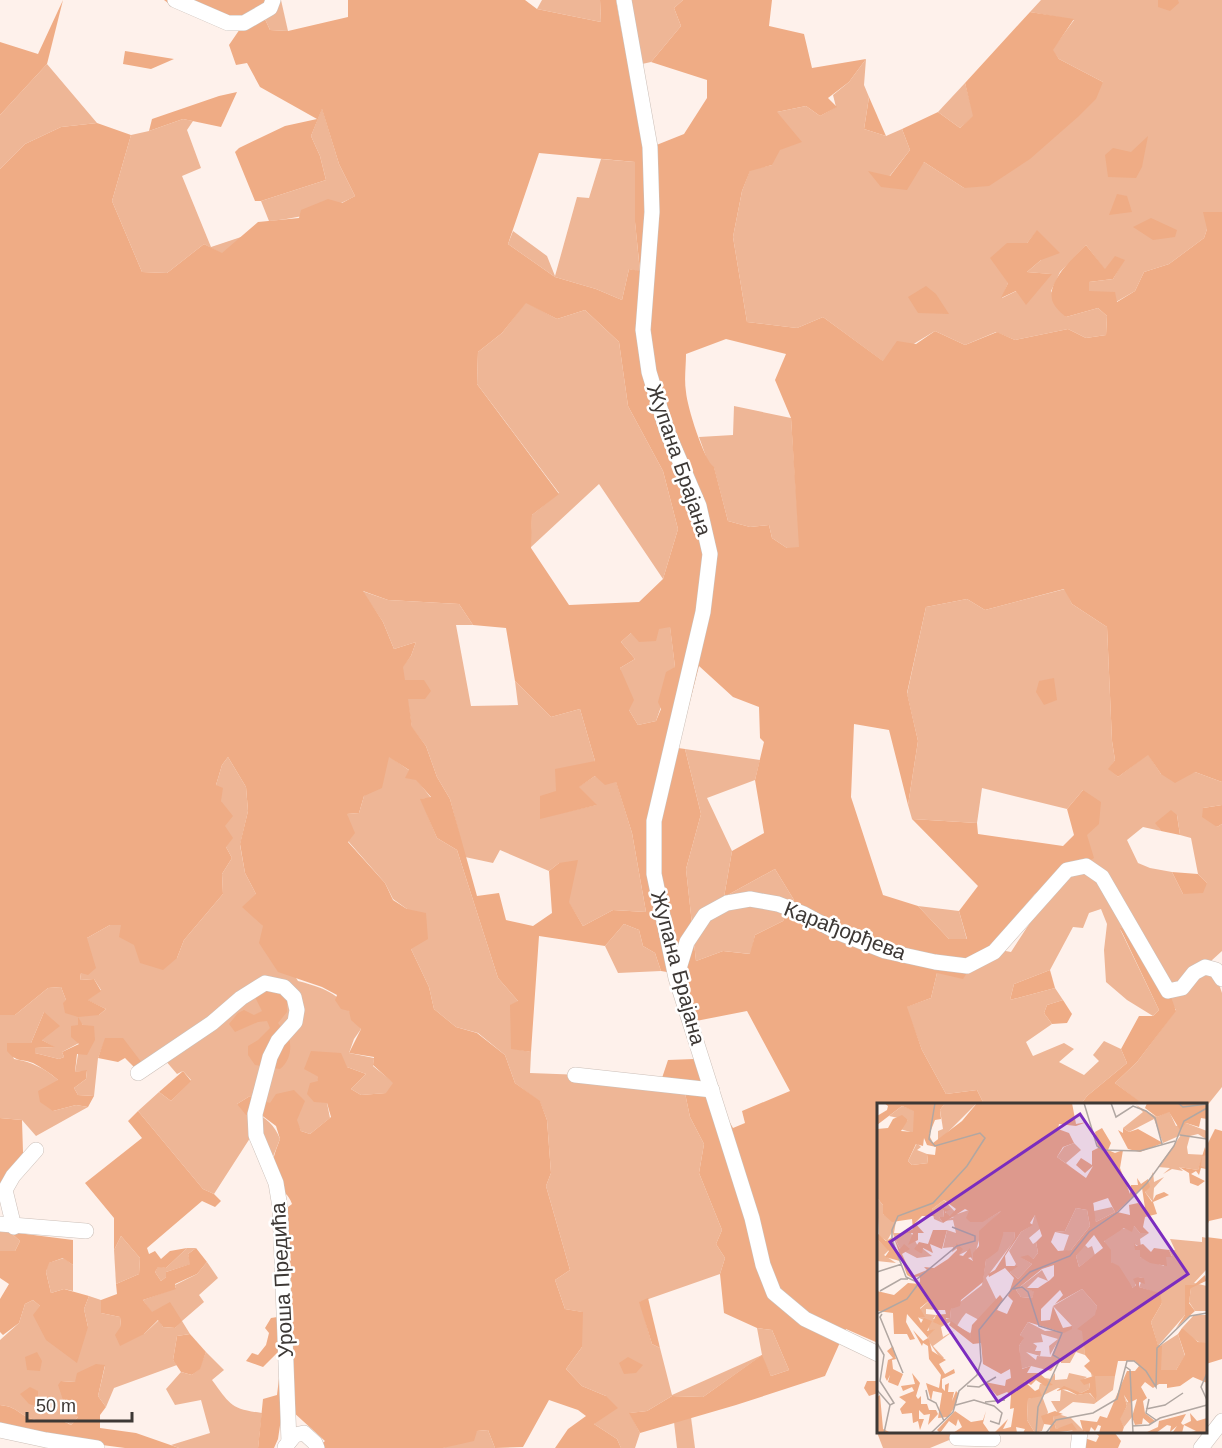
<svg xmlns="http://www.w3.org/2000/svg" width="1222" height="1448" font-family="Helvetica,sans-serif">
<style>
.green{fill:#eeb696;fill-rule:evenodd}
.forest{fill:#efac85;fill-rule:evenodd}
.lines{fill:none;stroke-linecap:round;stroke-linejoin:round}
.minor-casing{stroke:#ccc0b9;stroke-width:16}
.minor{stroke:#fff;stroke-width:15}
.labels{text-anchor:middle;stroke-width:5;stroke-linejoin:round;paint-order:stroke}
.street-label{font-size:21px;fill:#3d3835;stroke:#fff}
.inset-road{fill:none;stroke:#b1a7a2;stroke-width:1.5}
.view{fill:#7b2cbf;fill-opacity:0.15;stroke:#7b2cbf;stroke-width:3}
.inset-edge{fill:none;stroke:#3d3835;stroke-width:3}
</style>
<rect width="100%" height="100%" fill="#fef1eb"/>
<g class="green">
<path d="M276,0H281L288,31L270,30L264,17Z"/>
<path d="M542,0H600L601,22L537,9Z"/>
<path d="M630,0H683L674,8L681,26L651,62L642,64Z"/>
<path d="M1041,0H1222V212L1207,229L1204,238L1169,264L1144,272L1135,291L1116,302L1089,292V282L1113,279L1124,260L1105,270L1086,245L1060,272L1051,291L1066,317L1098,308L1107,316L1106,335L1086,338L1068,329L1015,340L996,332L965,345L935,331L884,362L823,317L797,328L747,322L733,237L742,191L750,170L772,165L777,112L806,106L820,116L836,107L833,95L849,82L866,59L864,85L869,97L864,129L886,136L902,129L910,150L881,187L924,162L964,188L1103,82L1059,59L1052,50L1074,20L1030,12ZM1037,231L1041,260L1027,272L1051,274L1002,298L1008,283L1007,243H1027Z"/>
<path d="M47,64L97,123L61,127L25,144L0,169V115Z"/>
<path d="M965,83L974,116L960,128L938,112Z"/>
<path d="M322,108L339,164L355,196C326,212 301,218 269,221L261,201L326,180L320,156L311,136Z"/>
<path d="M183,119L193,121L187,130L201,168L182,176L211,247L244,236L222,254L204,244L167,273L142,272L112,201L131,135L149,131Z"/>
<path d="M601,159L635,162V221L640,272L629,269L622,300L596,289L555,277L508,244L513,231L547,256L555,276L577,197L589,198Z"/>
<path d="M526,302L557,319L585,310L619,342L628,406L663,471L678,529L663,579L599,484L530,548L532,515L559,493L477,384L478,352L502,333Z"/>
<path d="M734,406L791,418L800,548H787L772,538L769,525L750,527L728,521L714,468L709,465L699,437L733,435Z"/>
<path d="M1065,589L1072,604L1107,627L1112,741L1115,760L1109,769L1118,777L1148,754L1161,774L1195,772L1222,782V805L1203,808L1217,827L1222,824V951L1211,961L1222,993V1087L1206,1107V1104H1134L1138,1101L1115,1083L1137,1062L1176,1010L1120,929L1159,1010L1153,1016L1127,1000L1106,982L1104,950L1107,924L1101,909L1089,913L1083,928L1073,927L1050,970L1014,984L1010,1000L1055,988L1063,1000L1047,1005L1044,1013L1052,1024L1026,1042L1033,1056L1064,1043L1074,1049L1059,1062L1084,1075L1099,1061L1093,1055L1104,1041L1121,1049L1127,1063L1087,1096L1081,1104H984L977,1090L946,1094L922,1050L906,1007L931,998L937,973L989,948L1011,952L1087,835L1083,790L1067,809L982,788L977,823L912,819L908,805L918,741L907,694L926,607L967,599L985,610ZM1177,815L1180,835L1191,838L1198,874L1207,883L1183,894L1172,872L1150,868L1138,863L1127,840L1143,827L1161,831L1156,823Z"/>
<path d="M362,591L388,600L459,604L473,625H456L471,706L518,705L515,681L551,717L580,709L595,761L557,792L540,818L596,805L578,787L595,776L616,781L632,833L646,912L613,910L583,926L569,903L559,863L549,871L500,850L493,863L465,857L450,799L437,777L426,746L412,728L402,667L411,656L416,642L394,649L383,622Z"/>
<path d="M670,626L675,667L656,721L638,725L629,710L620,668L635,659L621,642L631,633Z"/>
<path d="M685,749L760,760L755,780L707,798L732,851L724,897L775,869L794,900L783,921L755,935L751,954L723,951L696,961L686,869L701,814Z"/>
<path d="M389,756L410,771L431,798L421,799L437,838L457,850L498,978L518,1001L511,1048L531,1052L530,1073L662,1078L685,1093L690,1117L704,1144L699,1173L722,1230L716,1244L725,1258L720,1274L640,1302L652,1344L660,1348L672,1395L762,1355L757,1328L772,1330L789,1370L771,1376L761,1356L703,1397L672,1396L647,1411L630,1413L640,1433L635,1448H621L617,1439L594,1424L606,1396L582,1386L566,1369L582,1347V1312L565,1309L555,1280L570,1270L546,1186L551,1173L547,1120L540,1102L515,1083L505,1055L478,1033L456,1027L434,1009L429,987L411,949L407,909L393,899L385,883L348,841L347,814L359,813L364,796Z"/>
<path d="M228,757L246,787L248,811L240,845L245,873L256,894L263,926L298,981C336,991 340,996 361,1029L354,1039L349,1053L374,1058L373,1066L394,1083L387,1093L361,1095L351,1089L366,1074L347,1067L317,1076L327,1103L330,1118L310,1134L301,1131C293,1111 269,1103 250,1096L237,1104C256,1112 273,1119 280,1139L271,1162L252,1135L214,1194L203,1189L138,1111L159,1092L171,1101L191,1080L183,1071L177,1074L165,1060L142,1063L106,1038L98,1058L94,1096L78,1095L74,1088L86,1079L87,1071L75,1072L83,1025L78,1019L79,1043L62,1052L64,1057L59,1059L35,1053V1048L54,1047L42,1040L44,1012L31,1043H8L14,1059C32,1062 44,1068 58,1080L53,1111L76,1105L88,1107L36,1136L22,1120L0,1118V1015H15L48,988L61,987L66,1000L99,1015L106,1009L87,1000L101,990L94,979L80,980L87,938L110,925H121L177,958L184,940L223,894L222,874L232,858L226,847L221,801L216,785L222,765Z"/>
<path d="M918,906L959,911L967,940L949,939Z"/>
<path d="M624,924L639,930L643,946L655,953L661,971L618,973L605,946Z"/>
<path d="M0,1231L10,1232L20,1241L15,1251H0Z"/>
<path d="M121,1236L140,1258L139,1274L116,1284L114,1250Z"/>
<path d="M187,1248H196L188,1254L191,1264L166,1272V1277L161,1281L155,1272L158,1266L166,1268Z"/>
<path d="M64,1258L73,1265V1291L64,1289L51,1293L46,1272L48,1263Z"/>
<path d="M207,1262L218,1278L199,1295L204,1302L182,1321L190,1334L177,1336L173,1360L177,1365L114,1388L106,1407L98,1396L105,1366L75,1382L61,1381L78,1417L71,1425C57,1415 46,1424 32,1419C18,1414 18,1407 0,1405V1340L19,1323L25,1304L33,1300L40,1306L88,1327L84,1309L89,1296L101,1300V1313L120,1317L121,1326L144,1334L159,1320L163,1327L175,1328L181,1321L151,1312L143,1300L176,1288L175,1285L197,1274Z"/>
<path d="M206,1352L224,1370L212,1380C230,1404 230,1409 262,1413L258,1448H179L171,1445L210,1433L201,1400L175,1405L166,1389L181,1372L192,1375L199,1369Z"/>
<path d="M691,1417L695,1448H677L674,1422Z"/>
<path d="M878,1429V1432H951L954,1438L930,1448H883L876,1430Z"/>
<path d="M488,1430L495,1448H443L477,1431Z"/>
</g>
<g class="forest">
<path d="M63,0L47,64L0,115V42L38,54Z"/>
<path d="M164,0H276L264,17L270,30L288,31L348,17V0H525L537,9L601,22L600,0H616L644,150L684,134L707,98V80L651,62L681,26L674,8L683,0H772L769,26L804,34L812,68L866,59L849,82L828,98L837,107L820,116L806,106L777,112L802,142L780,150L772,165L750,171L742,191L733,237L747,322L797,328L823,317L883,361L897,341L916,344L935,331L965,345L997,332L1015,340L1068,329L1086,338L1106,335L1107,316L1098,308L1066,317C1062,314 1058,310 1055,306C1041,286 1073,258 1086,245L1105,269L1115,256L1125,260L1113,279L1089,282V291L1115,292L1117,302L1135,291L1144,272L1169,264L1204,238L1207,229L1203,212H1222V782L1195,772L1175,783L1161,774L1148,755L1118,777L1108,769L1115,760L1112,741L1107,627L1072,604L1064,589L985,610L967,599L926,607L907,693L918,741L908,805L889,730L854,724L851,797L883,895L918,906L949,939H967L959,911L978,886L912,819L977,823L978,834L1063,846L1074,835L1067,809L1083,790L1101,802L1099,824L1087,835L1094,858L1035,894L989,948L981,951L963,979L937,973L931,998L907,1007L922,1050L946,1094L977,1090L984,1104H878V1343L846,1329L825,1376L736,1405L640,1433L629,1413L647,1411L672,1396L703,1397L762,1355L771,1376L789,1370L772,1330L757,1328L724,1313L720,1274L725,1258L716,1244L722,1230L699,1173L704,1144L690,1117L685,1093L662,1078L668,1060L694,1059L733,1128L745,1123L742,1111L790,1091L747,1011L696,1021L667,972L661,971L655,953L643,946L639,930L624,924L605,946L539,936L531,1052L511,1049L510,1005L518,1001L498,978L457,850L437,838L420,799L431,797L416,780L405,778L409,770L389,757L382,788L364,796L359,813L347,814L355,833L348,842L385,883L393,900L407,909L426,913L428,939L411,949L429,987L434,1009L456,1027L477,1033L505,1055L515,1083L540,1101L547,1120L551,1173L546,1186L570,1270L555,1280L565,1309L583,1312L582,1347L566,1369L582,1386L606,1396L618,1408L594,1424L617,1439L621,1448H555L568,1429L586,1416L578,1410L549,1400L523,1447L495,1448L488,1430L477,1431L474,1441L443,1448H317L325,1441L292,1411L282,1412L278,1439L274,1448H258L263,1399L277,1395L280,1370L289,1360L276,1354L263,1367L246,1361L252,1353L258,1355L266,1345L269,1333L265,1328L271,1318L290,1315L286,1266L291,1260L284,1210L292,1204C288,1193 283,1193 279,1185C269,1165 273,1158 280,1139L276,1126L260,1114L246,1115L237,1104L250,1096L270,1103L276,1094L294,1090L305,1101L297,1120L301,1131L310,1134L331,1117L327,1103L314,1102L307,1094L310,1083L318,1081L317,1076L304,1069L311,1051L341,1053L347,1067L366,1074L351,1089L361,1095L386,1093L393,1083L373,1065L374,1057L349,1053L361,1029L351,1020L349,1011L341,1009L335,1000L337,995L322,987L278,972L259,943L263,926L242,907L256,894L245,873L240,844L248,811L246,787L228,757L222,765L216,785L223,788L221,801L233,816L225,826L233,838L226,847L232,858L222,874L223,894L184,940L177,958L163,970L140,963L134,945L119,937L121,925H110L87,938L96,968L88,975L81,973L80,980L94,979L101,991L88,1000L106,1009L99,1015L78,1017L83,1025L94,1026L95,1040L87,1055L77,1054L75,1072L87,1070L86,1079L74,1088L78,1095L94,1096L88,1107L76,1105L53,1111L40,1102L38,1091L58,1080C50,1073 42,1068 33,1063C20,1058 17,1063 7,1051V1043H31L44,1012L60,1026L42,1040L55,1047L35,1048V1053L59,1059L64,1057L62,1052L79,1044L71,1037V1026L78,1025V1017L65,1013L63,1003L66,1000L61,987L48,988L15,1015H0V169L25,144L61,127L97,123L131,135L112,201L142,272L167,273L204,244L222,253L258,222L299,218L301,210L328,199L342,203L355,196L339,164L322,109L311,136L320,156L326,180L261,201H255L235,152L239,148L285,126L317,119L260,87L247,63L236,65L229,45L242,26L168,3ZM539,153L635,162V222L640,271L629,269L622,300L596,289L555,277L508,244ZM526,303L557,319L585,310L619,342L628,406L663,471L678,529L663,579L639,602L569,605L531,548L532,515L559,494L477,384L478,352L502,333ZM726,339L786,354L775,380L791,418L799,547L787,548L772,538L769,525L750,527L728,521L714,467C704,461 687,406 686,392C684,380 686,366 686,354ZM363,591L388,600L459,604L473,625L506,628L515,681L551,717L580,709L595,761L555,769L556,791L540,796V819L597,805L579,787L595,776L605,785L616,782L632,833L646,912L613,910L583,926L569,902L578,860L559,863L549,871L552,913L533,926L506,920L499,893L477,896L450,799L437,777L426,746L412,727L408,699H425L431,691L424,680H405L403,667L411,656L416,642L394,649L383,622ZM670,627L675,667L666,672L658,702L661,709L656,721L638,725L629,710L634,700L620,668L635,659L621,642L631,633L639,642L656,641L659,629ZM699,666L733,697L759,707L760,738L764,742L755,780L764,833L732,851L724,897L775,869L794,900L783,921L755,935L750,954L723,951L696,961L686,869L701,814L685,749L678,748Z"/>
<path d="M1158,0H1178L1179,3L1170,11L1158,7Z"/>
<path d="M1030,12L1074,19L1053,50L1059,59L1103,82L1096,99L1079,116L1030,159L989,186L964,188L924,162L907,190L881,187L868,171L890,176L910,150L902,129L938,112L960,128L973,116L965,83Z"/>
<path d="M125,51L174,59L151,69L123,64Z"/>
<path d="M237,92L221,127L183,119L149,131L152,119L219,96Z"/>
<path d="M869,97L886,136L864,129Z"/>
<path d="M1148,136L1142,167L1136,178L1108,177L1105,155L1113,148L1131,152Z"/>
<path d="M1117,194L1127,196L1132,212L1109,215Z"/>
<path d="M1151,218L1177,230L1175,237L1153,240L1133,227Z"/>
<path d="M1037,230L1060,253L1041,260L1027,272L1052,274L1026,305L1016,291L1001,298L1008,283L990,258L1007,243H1027Z"/>
<path d="M926,286L936,294L949,314L918,313L908,297Z"/>
<path d="M1054,678L1057,700L1044,705L1036,692L1039,681Z"/>
<path d="M1222,805V824L1217,827L1202,817L1203,808Z"/>
<path d="M1171,810L1177,815L1180,835L1161,831L1155,823Z"/>
<path d="M1172,872L1198,874L1207,883L1203,893L1183,894Z"/>
<path d="M1120,928L1128,929L1171,997L1176,1011L1137,1062L1115,1083L1139,1101L1134,1104H1081L1087,1096L1127,1063L1121,1049L1139,1016H1153L1159,1010Z"/>
<path d="M1050,970L1055,988L1010,1000L1014,984Z"/>
<path d="M263,977L287,999V1012L278,1023L281,1027H286C292,1043 293,1058 280,1069L255,1065L248,1055V1046L258,1040L270,1028L267,1021L258,1022L235,1032L229,1024L238,1013L244,1010L254,1015L262,1011L255,997Z"/>
<path d="M1063,1000L1072,1014L1067,1023L1052,1024L1044,1013L1047,1005Z"/>
<path d="M105,1038H123L142,1063L135,1068L125,1058L118,1062L98,1058Z"/>
<path d="M183,1071L191,1081L171,1101L159,1092Z"/>
<path d="M138,1111L203,1189L214,1194L221,1201L215,1207L202,1201L147,1248L149,1254L155,1251L161,1259L170,1251L187,1248L166,1268L158,1267L155,1272L161,1281L166,1277V1272L190,1264L188,1254L196,1248L207,1262L197,1274L175,1284L176,1289L143,1300L152,1312L170,1302L182,1321L175,1328L163,1327L158,1320L144,1334L120,1346L115,1335L121,1326L120,1317L101,1313V1300L117,1294L116,1284L139,1274L140,1258L121,1236L114,1250V1218L85,1183L142,1138L128,1121Z"/>
<path d="M0,1118L22,1120L23,1153L0,1184Z"/>
<path d="M1215,1129L1222,1131V1218L1209,1221L1206,1228V1147Z"/>
<path d="M10,1232L73,1240V1265L63,1258L49,1263L46,1272L51,1293L64,1289L89,1296L84,1309L88,1327L77,1363L46,1340L33,1315L40,1306L33,1300L25,1304L19,1323L3,1335L0,1332V1299L9,1284L0,1278V1251H15L20,1241Z"/>
<path d="M1206,1237L1222,1239V1359L1206,1364Z"/>
<path d="M648,1298L660,1348L652,1344L639,1302Z"/>
<path d="M190,1334L206,1352L200,1369L192,1375L181,1372L173,1360L177,1336Z"/>
<path d="M37,1352L42,1361L40,1371L27,1370L25,1357Z"/>
<path d="M628,1357L643,1365L636,1373L624,1374L619,1363Z"/>
<path d="M96,1364L105,1365L98,1396L106,1407L100,1415V1428L136,1433L179,1448H125L49,1438L0,1426V1405C18,1407 18,1414 32,1419C45,1424 58,1416 71,1425L78,1417L66,1409L58,1385L61,1381L75,1382L77,1373Z"/>
<path d="M878,1374V1393L869,1396L864,1388L867,1381H877Z"/>
<path d="M30,1387L38,1391V1407L29,1404L20,1394Z"/>
<path d="M1094,1432H1114L1121,1441L1118,1448H1072L1076,1435L1096,1442L1099,1436Z"/>
</g>
<g class="lines">
<g class="minor-casing">
<g id="minor">
<path d="M175,0L228,23H244L270,8L273,0"/>
<path d="M624,0L650,147L652,212L643,330L649,372L667,431L699,506L710,554L703,612L654,821V874L676,978L752,1218L763,1265L774,1293L805,1319L878,1354"/>
<path d="M677,975L687,942L705,915L727,903L750,899L778,904L804,914L837,932L885,951L935,962L967,966L994,952L1067,870L1086,866L1102,877L1168,991L1182,988L1194,973L1205,967L1216,970L1222,979"/>
<path d="M138,1073L212,1023L241,998L265,983L284,987L294,997L297,1010L295,1022L278,1041L270,1057L255,1114L256,1135L276,1183L280,1207L289,1442"/>
<path d="M575,1075L712,1090"/>
<path d="M0,1224L86,1231"/>
<path d="M14,1227L5,1190L13,1176L36,1150"/>
<path d="M0,1430L46,1440L97,1448"/>
<path d="M957,1438L993,1439"/>
<path d="M285,1447L295,1435L304,1433L315,1443L317,1448"/>
<path d="M1078,1448L1080,1432"/>
<path d="M1201,1448L1222,1421"/>
</g>
</g>
<use href="#minor" class="minor"/>
</g>
<g class="labels">
<g class="street-label">
<text transform="translate(679 460) rotate(71)" y="7">Жупана Брајана</text>
<text transform="translate(845 931) rotate(21)" y="7">Карађорђева</text>
<text transform="translate(678 968) rotate(75)" y="7">Жупана Брајана</text>
<text transform="translate(282 1280) rotate(-93)" y="7">Уроша Предића</text>
</g>
</g>
<g transform="translate(877 1103)">
<rect width="330" height="330" fill="#fef1eb"/>
<path d="M68,0H100L61,39V28L66,26L63,7ZM259,2L280,14L292,8L299,23L309,20L330,28V45L329,36L321,31L313,33L310,44L311,51L330,52V66L323,64L324,58L321,67L302,64L306,68L295,66L286,71L293,65L281,64L304,32L286,40L277,16L252,29L246,25L266,9ZM25,3L37,7V30L23,26L31,17L12,13ZM40,40L44,44L40,47L50,51L51,60L35,62L31,58ZM197,40L204,47L189,60L194,64L180,54L187,44ZM276,69L277,79L287,74L277,85L276,99L268,89ZM0,95L6,102V111L19,118L17,130H34L45,151V145L55,153L40,155L23,146L15,129L10,138L2,133ZM67,97L80,111L92,107L93,119H105L124,108L105,127L96,158L90,148L82,152V144L75,149L76,144L66,145L70,127L79,130L76,117L66,118L77,114L69,112V107H66L67,114H62L66,120L57,116L55,106ZM216,99L217,108L235,104L238,109L219,119L216,108ZM199,105L210,107L213,123L194,147L186,149L192,132L178,129L188,128ZM158,111L164,125L152,135L156,141L159,139L161,150L156,156L144,154L155,161L141,176L133,169L139,161L132,148L144,129L155,122ZM257,123L263,130H272L263,136L264,144L257,141L263,146V154L287,163L289,153H295L292,147H298L293,136L325,139V134L330,135L329,167L317,180L330,183V208H318L312,199L314,185L309,186L308,212L281,243L274,219L285,200L280,190L262,184L266,175L261,174L257,186L234,159L227,137L237,128ZM127,129H138L137,138L109,175L120,198L102,217L89,210L85,215L80,223L93,230L96,228L93,236L92,231L73,219L64,224L66,234L78,227L56,243L67,255H63L52,239L51,232L57,226L52,230L51,219L40,214H47L43,206L53,197L60,207L49,206V211L59,212L56,216H73L74,206L105,182L109,157ZM0,136L12,147L7,152L19,160L0,158ZM207,141L211,145L215,143L218,152L202,164L199,153ZM165,167L171,178L161,174L150,185L158,189L155,195L144,194L139,187ZM205,186L220,203L219,212L206,228L208,252L199,249L193,260H184V255L174,268L154,263L144,266L142,243L146,236L143,232L151,219L168,228L190,227L195,223L176,203ZM164,231L181,236L172,243L173,252L180,240L174,254L160,253L159,257L149,249L163,253L164,248H158L160,243L156,240L166,239ZM317,212H330V244L307,230L305,225ZM301,231L308,253L299,267H284V242ZM178,270V277L190,276L192,270L210,274L204,278L213,279L212,286L204,290L181,285L165,293L171,309L165,328L158,330L150,317L151,296L160,293L163,281L171,280L168,275L174,276ZM214,270L238,273L236,287L217,301L196,299L181,310L174,298H183L184,286L200,292L212,290L220,298ZM247,292L250,299L255,298V314L247,324L242,316L250,303ZM181,311L194,315L209,330H185L196,328L191,324L179,326L176,314Z" fill="#eeb696" fill-rule="evenodd"/>
<path d="M7,0H68L63,7L64,16L58,17L52,32L56,40L85,18L100,0H195L199,21L210,19L199,23L182,21L181,26L192,30L197,40L186,44L180,54L209,75L216,63L208,70L199,62L204,55L215,62V48L221,45L218,29L225,25L234,40L231,47L238,50L246,47L243,65L253,91L254,82H261L260,75L264,81L271,76L273,84L268,89L275,99L279,92L287,89L292,92L276,99L280,111L268,114L266,124L272,130H263L257,123L255,129L247,125L227,138L234,147V159L242,163L256,185L259,182L256,176L261,174L267,175L268,181L262,179V184L283,190L285,200L274,219L281,242L285,243L284,267H299L308,252L301,231L305,225L321,239L330,240V280L316,274L303,283L290,285V281H282L276,285L268,279L264,284L270,295L266,298L268,310L278,318L273,321L266,315L265,321L258,322L255,314L260,296L252,300L247,292L250,303L243,316L247,324L245,330H222L224,323L221,322L218,328L214,324L212,330L206,328L203,317L220,319L223,313L230,315L250,268H258L262,263L258,258H241L238,273H218L220,299L213,290L200,292L189,286L179,288L187,283L204,290L212,286L213,280L207,282L203,277L217,273L207,263L213,258L208,252L205,228L200,226L218,212L220,203L205,186L178,201L186,192L183,187L164,206V218L173,217L176,203L186,225L195,223V226L187,230L151,219L143,232L147,235L142,243L145,266L154,263L150,270H162L176,282L168,283L159,277L154,282L147,278L158,288L162,286L165,293L151,296L150,317L158,330H146L148,326L139,324L140,330H117L131,316L126,326L134,324L137,305L133,306L134,292L130,289L120,293L108,279L128,283L129,277L134,275L133,266L124,271L106,261L104,240L96,241L72,222L74,218L93,231V235L95,222L123,192L126,196L120,207L130,211L136,198L131,193L137,175L128,165L112,174L111,171L118,167L137,137L138,129H127L121,148L109,157L106,179L84,197L83,203L74,206L73,216L69,215L68,221L63,222L56,219L59,212L69,211L68,207H60L53,197L43,205L48,214H41L44,220L47,215L55,218L50,228L58,226L51,233L55,248L69,257L62,261L68,271L77,266L78,270L65,276V285L68,288V282L72,280L71,289H77L75,298L79,288L81,290L79,302L71,314L61,315L65,290L56,288L54,298L49,280L62,285L64,272L52,256L51,243L46,240L45,243L36,227L46,238L51,235L30,211L29,219L38,236L33,237L30,231H17L16,210L0,208V188L17,192L31,180L43,181V173L35,175L30,172L16,132L23,146L27,141L33,146L25,151L35,173L50,167L47,164L57,165L71,156L80,147L79,140L86,146L82,152L86,153L93,145L95,154L91,155L96,158V150L102,143V128L124,108L106,119H93L89,115L92,108L88,106L66,120L62,114H67L66,105L74,106L68,109L73,113L79,106L67,97L55,106L58,113H45L38,120L47,130H41V137L31,142L36,130H28L36,126L35,116L15,119L6,111V102L0,95V26L11,25L16,16L25,12L31,17L24,28L36,29L37,8L25,3L0,22V13L10,7L11,3ZM47,35L50,42L59,44L58,52L50,51L51,60L35,62L31,58L39,41L46,43ZM265,85L268,105L261,100L252,102L253,112L240,109ZM231,95L238,109L219,119L216,100ZM199,105L210,107L213,123L194,147L181,148L174,139L178,129L188,128ZM158,112L165,133L159,139L161,150L156,156L151,152L143,154L155,161L141,176L133,169L141,163H129L128,153L144,129L156,122L153,120ZM217,132L226,145L202,164L199,153ZM177,162V173L173,177L161,185H149L157,189L155,195L144,194L139,187L165,166ZM270,0H330V16L324,15L322,24L309,20L303,27L292,9L280,14L268,5ZM246,25L252,29L261,26L286,40L263,49L251,46L241,27L246,30ZM328,44L330,52L325,53L324,63L330,66L324,65L322,72L319,68L314,71L328,78L321,83L313,80L312,70L302,64L321,67L322,63ZM56,127H70L65,146L53,141L56,150L46,145L45,151L37,146L42,139L51,141ZM0,130L9,138L14,135L23,158L8,154L12,148L0,136ZM257,140L259,143L266,141L274,149L277,145L292,147L295,154H289L290,163L273,160L263,154V147H258ZM328,172L329,178L314,185L312,200L318,208L299,225L308,212V182H317ZM16,243L19,256L15,257L16,266L26,271L21,283L11,279L13,272L10,278L8,274L11,257L16,255L10,248ZM35,270L43,280L39,293L41,296L44,293V301H50L52,307H59L61,311L51,322L53,311L47,312L42,307V316H47L43,327L41,318L36,320L35,310L25,311L23,306L29,299L22,294L37,288L35,284L26,288L24,283L38,281ZM3,292L6,326L14,330H0V294ZM78,308L94,319L106,317L109,308L106,320L113,330H76L85,324L81,316L79,323L72,318L63,330L60,327ZM178,308L186,311L176,314L179,326L195,320L200,327L172,330L174,322L167,321L164,313ZM313,310L320,318L330,315L329,329L310,330L319,328L307,322L305,330L296,329L300,323L293,329L294,323L290,322L279,330H268L281,324L282,318L309,311L304,320L306,322L314,318Z" fill="#efac85" fill-rule="evenodd"/>
<path class="inset-road" d="M207,0L220,43L226,47L263,48L298,38M234,0L239,14L256,3L269,8L278,15L285,41M301,0L306,4L330,1M303,32L330,36M0,169L25,161M40,176L80,143L98,138V133L75,124M136,186L145,184L151,189L162,223L185,230L176,252L183,256L161,304L159,330M3,188L24,176H31M0,211L30,196L42,180L29,174L15,137V127L21,113L56,100L90,63L108,35L103,30L58,43L52,36L58,0M5,211L3,214L26,270M0,240L7,252L3,278L17,300L13,302L7,330M249,264L253,267L256,330M330,270L324,284L330,297M90,283L102,284L119,274M0,287L13,302M49,287L51,296L59,300L67,318M272,296L269,310L279,317M108,299L128,297M79,302L97,297L117,303L125,310L122,321L113,318M269,306L288,302L306,290M255,323L272,322L283,315L330,302M54,330L76,309L82,288L100,272L104,258L102,227L135,186L153,169L193,153L212,129L241,109L270,80L297,43L307,18L330,5M169,330L179,317L216,310L240,296L250,258H257L269,268L279,284L280,245L313,213L330,210"/>
<path class="view" d="M203,11L311,171L121,299L13,139Z"/>
<rect width="330" height="330" class="inset-edge"/>
</g>
<path d="M27 1412v9h105v-9" fill="none" stroke="#3d3835" stroke-width="3"/>
<text x="36" y="1412" font-size="18" fill="#3d3835" stroke="#ffffff" stroke-width="4.5" paint-order="stroke">50 m</text>
</svg>
